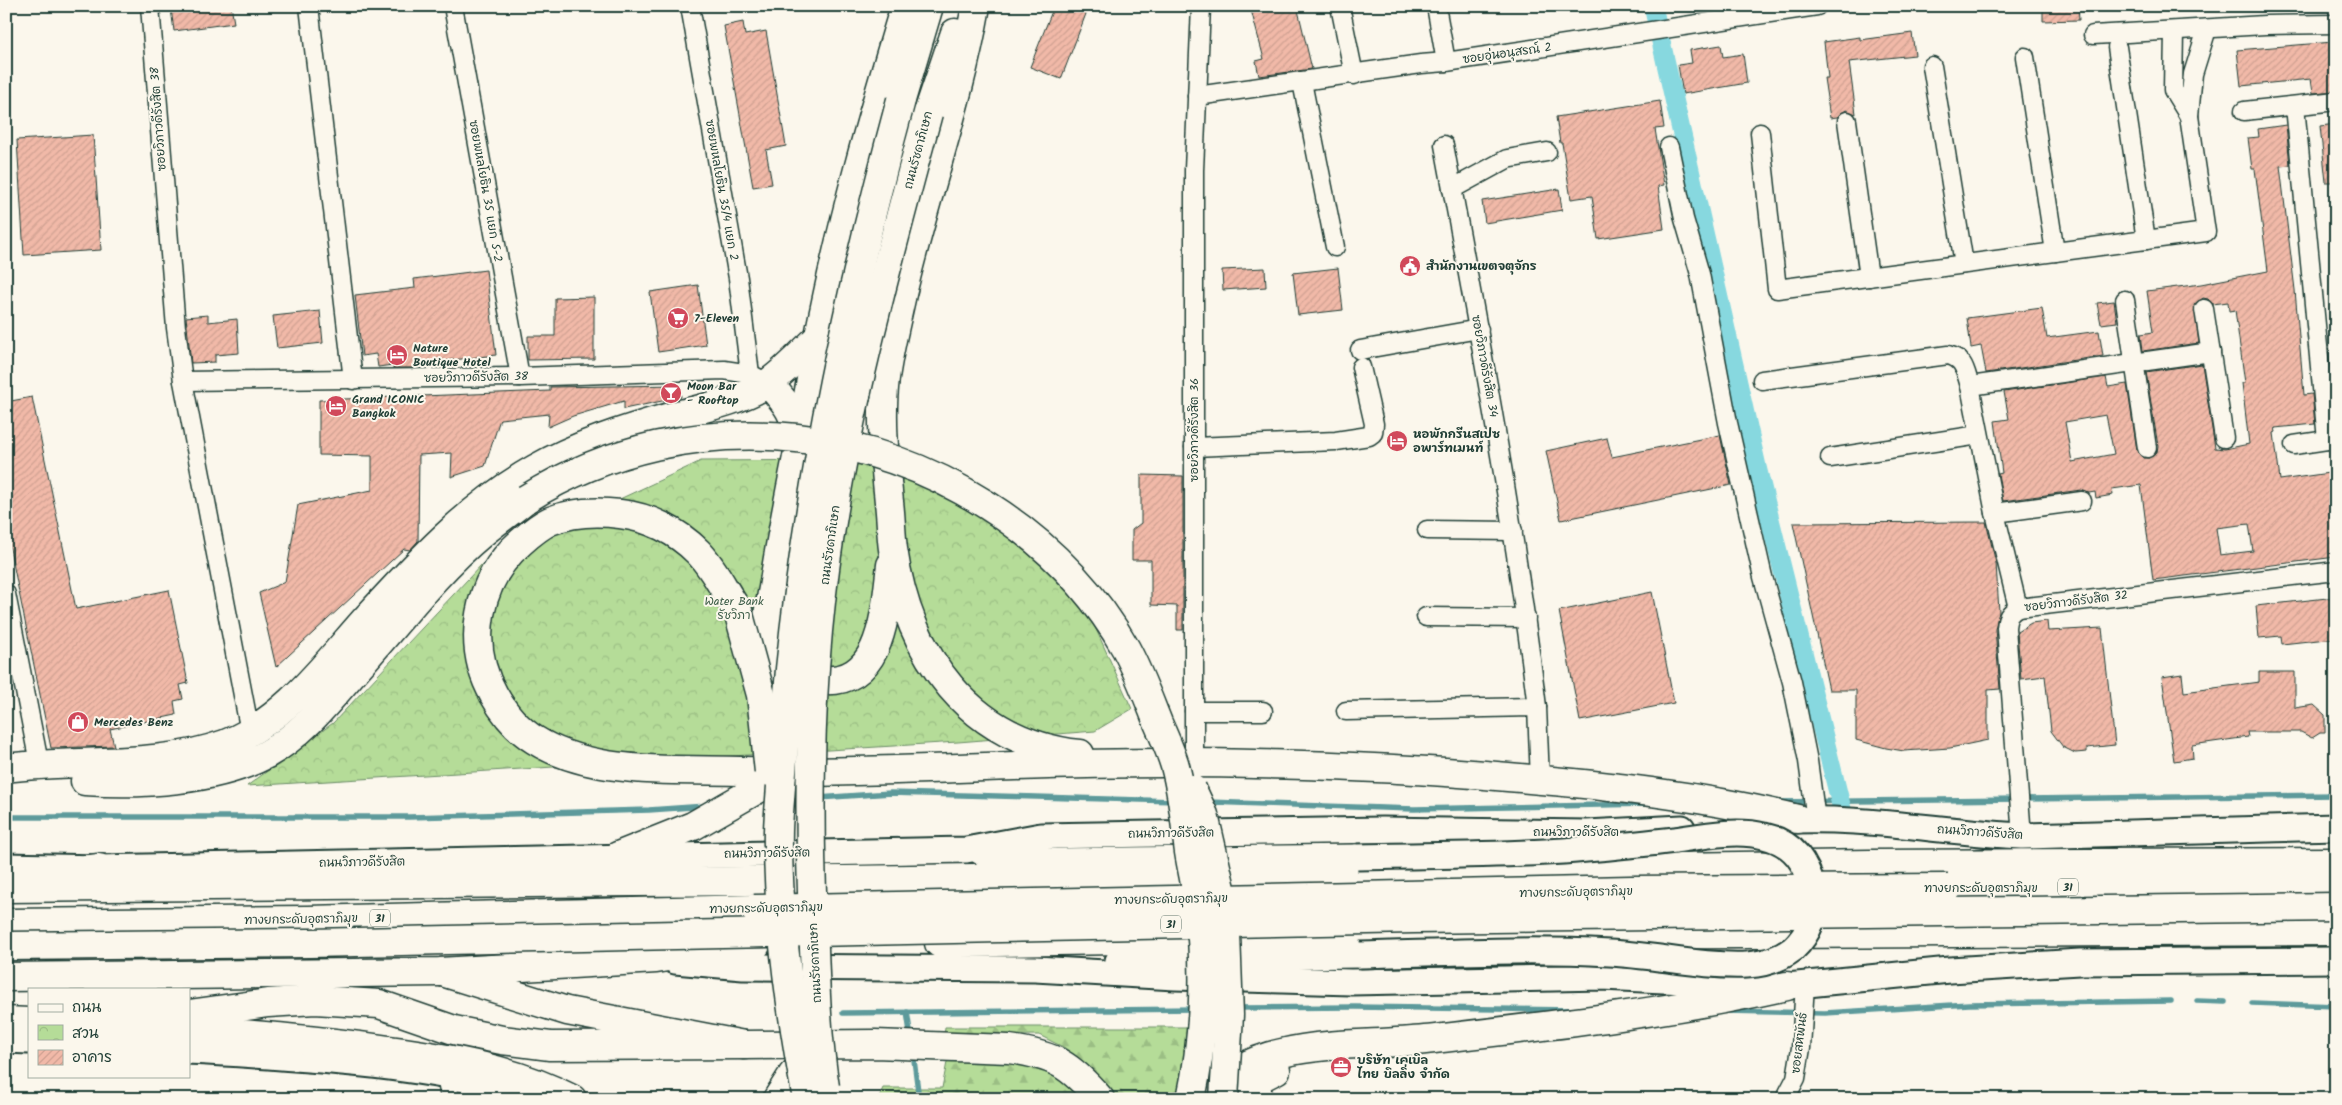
<svg xmlns="http://www.w3.org/2000/svg" width="2342" height="1105" font-family="Kalam,'Playpen Sans Thai',sans-serif">
<style>
.forest{fill:url(#forest-firs);stroke:#6a8c66}
.park{fill:url(#park-crowns);stroke:#6a8c66}
.lines{fill:none;stroke-linecap:round;stroke-linejoin:round}
.stream{stroke:#5d9a9b;stroke-width:5.5}
.canal{stroke:#87d8df;stroke-width:19}
.building{fill:url(#building-hatch);stroke:#1f3d34;fill-rule:evenodd}
.minor-casing{stroke:#1f3d34;stroke-width:21}
.secondary-casing{stroke:#1f3d34;stroke-width:29}
.primary-casing{stroke:#1f3d34;stroke-width:31}
.trunk-casing{stroke:#1f3d34;stroke-width:31}
.motorway-casing{stroke:#1f3d34;stroke-width:31}
.minor{stroke:#fbf7ec;stroke-width:18}
.secondary{stroke:#fbf7ec;stroke-width:25}
.primary{stroke:#fbf7ec;stroke-width:28}
.trunk{stroke:#fbf7ec;stroke-width:28}
.motorway{stroke:#fbf7ec;stroke-width:28}
.secondary-bridge-casing{stroke:#1f3d34;stroke-width:29;stroke-linecap:butt}
.primary-bridge-casing{stroke:#1f3d34;stroke-width:31;stroke-linecap:butt}
.motorway-bridge-casing{stroke:#1f3d34;stroke-width:31;stroke-linecap:butt}
.secondary-bridge{stroke:#fbf7ec;stroke-width:25}
.primary-bridge{stroke:#fbf7ec;stroke-width:28}
.motorway-bridge{stroke:#fbf7ec;stroke-width:28}
.labels{text-anchor:middle;stroke-width:4;stroke-linejoin:round;paint-order:stroke}
.shield{fill:#fbf7ec;stroke:#61756b;stroke-width:1}
.shield-label{font-size:11px;font-weight:bold;fill:#1f3d34}
.street-label{font-size:12px;fill:#1f3d34;stroke:#fbf7ec}
.poi-label{font-size:12px;font-weight:bold;fill:#1f3d34;stroke:#fbf7ec;text-anchor:start}
.park-label{font-size:12px;fill:#3d5d48;stroke:#fbf7ec}
</style>
<defs>
<pattern id="forest-firs" width="22" height="20" patternUnits="userSpaceOnUse" patternTransform="scale(1.25)"><rect width="22" height="20" fill="#b5dc98"/><path d="M5 1l3.5 6h-7zM16 11l3.5 6h-7z" fill="#9bbe84"/></pattern>
<pattern id="park-crowns" width="20" height="18" patternUnits="userSpaceOnUse" patternTransform="scale(1.25)"><rect width="20" height="18" fill="#b5dc98"/><path d="M2 6a3 3 0 1 1 6 0M12 15a3 3 0 1 1 6 0" fill="none" stroke="#9bbe84"/></pattern>
<pattern id="building-hatch" width="6" height="6" patternUnits="userSpaceOnUse" patternTransform="scale(1.25)"><rect width="6" height="6" fill="#f1b9a8"/><path d="M-1 1l2-2M0 6l6-6M5 7l2-2" fill="none" stroke="#cea091"/></pattern>
</defs>
<rect width="100%" height="100%" fill="#fbf7ec"/>
<filter id="ink" filterUnits="userSpaceOnUse"><feTurbulence type="fractalNoise" baseFrequency=".02" numOctaves="2"/><feDisplacementMap in="SourceGraphic" scale="10" xChannelSelector="R" yChannelSelector="G"/><feConvolveMatrix kernelMatrix="1 2 1 2 8 2 1 2 1" color-interpolation-filters="sRGB"/></filter>
<g filter="url(#ink)">
<g class="forest">
<path d="M945,1027H1189L1185,1074L1175,1099H1111L1095,1073L1065,1048L1039,1035L944,1036Z"/>
<path d="M1011,1056L1060,1072L1083,1099H878L883,1088H942L948,1057Z"/>
</g>
<path class="park" d="M862,460L915,477L1023,537L1081,596L1132,709L1095,731L958,742L247,786L333,723L483,563L701,461Z"/>
<g class="lines">
<g class="stream">
<path d="M818,798L891,793L1176,801"/>
<path d="M1208,802L1414,809L1648,804"/>
<path d="M1777,802L2336,795"/>
<path d="M6,817H409L649,810L706,806"/>
<path d="M2197,1001L2225,1002"/>
<path d="M2252,1003L2336,1006"/>
<path d="M1235,1008L1355,1007L1574,1010"/>
<path d="M1725,1011L1825,1013L1969,1004L2171,1001"/>
<path d="M907,1012L911,1038"/>
<path d="M843,1013L1196,1009"/>
<path d="M913,1052L919,1099"/>
</g>
<path class="canal" d="M1653,6L1758,471L1846,825"/>
</g>
<g class="building">
<path d="M186,6H231L234,23L174,31L171,9Z"/>
<path d="M1054,6H1089L1061,79L1030,67Z"/>
<path d="M1250,6H1297L1312,69L1259,76L1256,61L1264,59Z"/>
<path d="M2043,6H2078L2079,20L2043,21Z"/>
<path d="M743,22L745,35L766,31L786,146L766,150L772,184L753,187L724,26Z"/>
<path d="M1912,33L1915,55L1849,62L1856,114L1846,110L1837,117L1830,118L1824,78H1828L1824,42L1860,37V40Z"/>
<path d="M2333,42V45H2336V91L2313,93L2311,79L2241,86L2237,50Z"/>
<path d="M1721,45L1723,57L1743,54L1747,83L1683,94L1678,65L1692,63L1690,50Z"/>
<path d="M1660,101L1664,128L1655,129L1664,185L1658,186L1664,229L1598,239L1592,196L1571,199L1562,143H1560L1556,117Z"/>
<path d="M2336,124V182H2326L2320,126Z"/>
<path d="M2286,125L2290,165L2280,166L2295,290L2304,395L2312,394L2315,424L2275,428L2276,432L2274,433L2280,480L2336,472V557L2153,580L2141,485L2112,489L2113,495L2096,498L2095,492L2089,493L2081,490L2003,501L1998,474L2002,473L1995,421L2009,419L2004,392L2106,377L2108,387L2127,384L2137,450L2143,458H2149L2157,452L2158,446L2146,372L2202,364L2215,448L2225,449L2249,444L2242,383H2245L2235,310L2229,311L2228,302L2213,304L2208,299L2203,298L2194,305L2199,343L2143,351L2141,334L2153,332L2147,291L2201,284L2268,271L2255,169H2252L2248,138L2259,137L2258,129ZM2106,415L2114,454L2072,462L2065,422ZM2249,524L2253,551L2220,555L2216,528Z"/>
<path d="M93,135L101,250L24,255L17,140Z"/>
<path d="M1559,189L1562,210L1485,223L1482,201Z"/>
<path d="M1265,268L1266,287L1223,290L1222,270Z"/>
<path d="M1338,268L1343,310L1298,315L1293,273Z"/>
<path d="M486,270L496,355L418,364V368H393V365L378,367L376,354L362,356L355,295L415,288L414,279Z"/>
<path d="M698,285L706,345L658,352L650,292Z"/>
<path d="M594,297V359L528,360V336H555V298Z"/>
<path d="M2114,301L2117,322L2101,324L2097,303Z"/>
<path d="M2042,308L2047,338L2099,331L2103,356L1986,373L1981,346L1971,348L1967,318Z"/>
<path d="M320,311L323,343L277,348L273,316Z"/>
<path d="M208,315V322L237,319L239,353L215,355V362L191,363L186,317Z"/>
<path d="M679,385L681,397L624,409V401L573,416L548,427L549,414L500,419L485,466L451,477L452,453L419,455L418,541L410,550L404,549L276,667L259,593L285,582L298,505L372,490V456L319,455V400L550,391V387Z"/>
<path d="M32,397L76,609L169,590L188,683L180,685L183,699L174,701L176,715L110,729L114,746L51,748L6,529V402Z"/>
<path d="M1720,435L1731,485L1561,520L1546,451L1607,438L1612,457Z"/>
<path d="M1141,475L1183,476V630H1177V606L1151,605V560H1132V530L1141,523Z"/>
<path d="M1986,522L1996,563L1999,612L1995,629L2000,689L1988,690V740L1950,748L1904,751L1886,748L1856,740V690H1829L1793,523Z"/>
<path d="M1652,592L1674,703L1580,721L1559,611Z"/>
<path d="M2336,597V638L2282,644L2281,636L2259,638L2256,606Z"/>
<path d="M2047,621L2048,631L2102,628L2115,745L2087,748V752L2075,753L2063,747L2051,731L2045,676L2021,679L2017,632L2031,623Z"/>
<path d="M2259,672H2295V708L2314,705L2325,715V733H2320L2312,738L2301,732H2247L2248,737L2192,745L2193,758L2174,761L2162,677L2182,674L2184,692L2259,682Z"/>
</g>
<g class="lines">
<g class="minor-casing">
<g id="minor">
<path d="M150,6L176,328L183,381L250,732"/>
<path d="M309,6L353,380"/>
<path d="M453,6L520,377"/>
<path d="M690,6L738,278L750,374"/>
<path d="M1340,6L1354,75"/>
<path d="M1436,6L1446,62"/>
<path d="M2174,31L2173,90L2189,116L2193,74L2207,29"/>
<path d="M2093,35L2265,25L2336,24"/>
<path d="M2117,47L2146,240"/>
<path d="M2025,57L2055,252"/>
<path d="M1932,66L1964,264"/>
<path d="M1302,82L1335,247"/>
<path d="M1197,96L1421,64L1446,62L1817,6"/>
<path d="M2295,106L2327,440H2336"/>
<path d="M2244,111L2336,101"/>
<path d="M1847,121L1869,277"/>
<path d="M1760,133L1777,289L2206,232L2189,116"/>
<path d="M1444,145C1479,332 1514,518 1537,707"/>
<path d="M1669,147L1684,219L1700,274L1728,423L1763,577L1792,682L1808,761L1816,820"/>
<path d="M1452,189L1507,159L1547,152"/>
<path d="M2125,300L2147,448"/>
<path d="M2204,309L2224,438"/>
<path d="M1360,350L1479,329"/>
<path d="M1762,380L1948,355C1965,359 1965,371 1970,386"/>
<path d="M183,381L520,377L724,370L750,374L768,383"/>
<path d="M2294,445L2327,440"/>
<path d="M1194,447L1336,441L1369,436L1373,433L1374,424L1361,367"/>
<path d="M1830,458L1979,435"/>
<path d="M1995,513L2082,501"/>
<path d="M1427,530L1513,531"/>
<path d="M6,594L39,763"/>
<path d="M2018,608L1995,513L1970,386L2211,352"/>
<path d="M1426,617L1526,618"/>
<path d="M1194,711H1263"/>
<path d="M1346,711L1537,707L1540,780"/>
<path d="M1194,764V170L1201,6"/>
<path d="M2022,836L2006,628C2007,617 2009,613 2018,608L2336,571"/>
<path d="M446,1074L450,1099"/>
<path d="M1259,1078L1264,1099"/>
<path d="M1785,1099L1796,1078L1801,1048L1805,984"/>
</g>
</g>
<g class="secondary-casing">
<g id="secondary">
<path d="M1777,821C1858,815 1940,832 2022,836L2336,827"/>
<path d="M981,852L1018,859L1056,861L1357,857"/>
<path d="M6,866L99,868L966,850L1041,836L1382,830L1587,833L1682,828"/>
<path d="M675,961L743,967L1035,969L1175,977L1351,982L1602,977L1787,986L1950,970L2080,962L2336,960"/>
<path d="M1118,961L1194,957L1360,955"/>
<path d="M6,1040L29,1041"/>
<path d="M189,1051C307,1058 430,1064 544,1099"/>
</g>
</g>
<g class="primary-casing">
<g id="primary">
<path d="M976,6C959,103 925,197 902,294C896,322 889,349 885,378C880,419 885,461 889,502C891,518 891,534 893,549C908,655 969,742 1080,754"/>
<path d="M901,100L929,6"/>
<path d="M928,113L955,33"/>
<path d="M768,383C786,403 796,413 798,441"/>
<path d="M891,565C885,610 884,686 820,680C811,679 802,679 794,676C776,670 768,660 767,641C765,624 770,605 773,588C780,544 788,501 797,457C805,417 811,376 819,336C841,224 872,115 905,6"/>
<path d="M738,611C725,592 714,568 698,552C677,531 649,517 620,514C596,511 572,512 550,521C539,526 530,534 521,542C477,580 465,644 494,695C504,713 517,729 535,740C575,765 627,769 673,770C717,770 762,772 806,772C924,771 1043,763 1162,763C1277,763 1393,767 1508,777C1605,785 1704,796 1798,819"/>
<path d="M6,768C78,758 155,769 225,744C283,722 324,666 364,621C416,564 468,507 535,469C577,445 624,430 670,417C702,408 736,402 765,385C784,373 802,352 819,337"/>
<path d="M85,781C141,785 217,781 267,754C307,732 335,692 365,659C402,617 438,570 481,534C496,522 511,511 526,499"/>
<path d="M618,856L693,826L761,787L790,776"/>
<path d="M442,972L567,1011L744,1045L875,1044L1009,1049C1055,1055 1070,1065 1100,1099"/>
<path d="M777,1099L793,1074L818,1056"/>
<path d="M1202,1099C1224,1075 1251,1060 1282,1053C1329,1042 1378,1045 1425,1040C1547,1026 1668,1013 1787,986"/>
<path d="M1234,1099L1246,1085L1276,1070"/>
</g>
</g>
<g class="trunk-casing">
<g id="trunk">
<path d="M52,874L99,868"/>
<path d="M6,888L846,880L1870,864L2336,862"/>
<path d="M939,943L1369,936L2336,931"/>
<path d="M2335,960H2336"/>
<path d="M6,977L440,972L656,959L731,946L756,945"/>
</g>
</g>
<g class="motorway-casing">
<g id="motorway">
<path d="M1948,888L2336,884"/>
<path d="M6,923L308,920L754,909"/>
<path d="M189,1014L268,1003L315,1000L379,1004L454,1030L502,1040L550,1046L744,1045"/>
<path d="M6,1021L29,1022"/>
<path d="M189,1030C256,1035 323,1040 389,1050C451,1058 516,1070 572,1099"/>
</g>
</g>
<use href="#minor" class="minor"/>
<use href="#secondary" class="secondary"/>
<use href="#primary" class="primary"/>
<use href="#trunk" class="trunk"/>
<use href="#motorway" class="motorway"/>
<g class="secondary-bridge-casing">
<path id="secondary-bridge" d="M1357,857C1430,855 1504,856 1576,850C1609,847 1642,844 1675,840C1702,836 1736,829 1764,836C1795,843 1806,863 1814,891C1819,912 1808,935 1793,949C1780,959 1764,964 1747,965C1701,967 1655,955 1609,953C1526,948 1443,953 1360,955"/>
</g>
<g class="primary-bridge-casing">
<g id="primary-bridge">
<path d="M526,499C608,448 701,428 797,438C930,452 1060,532 1126,649C1139,673 1148,698 1158,723C1164,737 1171,752 1175,766C1183,795 1185,823 1189,852C1192,871 1197,890 1199,909C1207,970 1204,1038 1191,1099"/>
<path d="M738,611L761,695L769,772"/>
<path d="M1192,789L1204,815L1225,906L1229,1015L1224,1099"/>
<path d="M825,1087C816,1032 815,975 813,919C809,823 809,727 818,631C834,455 882,283 928,113"/>
<path d="M807,1099C791,1015 779,931 778,846C777,826 780,805 781,785C784,746 787,708 790,669C810,473 850,289 901,100"/>
</g>
</g>
<g class="motorway-bridge-casing">
<g id="motorway-bridge">
<path d="M754,909L1631,890L1948,888"/>
<path d="M6,946L310,943L1414,919L2336,907"/>
</g>
</g>
<use href="#secondary-bridge" class="secondary-bridge"/>
<use href="#primary-bridge" class="primary-bridge"/>
<use href="#motorway-bridge" class="motorway-bridge"/>
</g>
</g>
<defs>
<g id="civic-disc" transform="scale(1.125)"><circle r="9.5" fill="#d1495b" stroke="#fbf7ec"/><path d="M-.6-6.5H3V-4.5H.6V-3L4-1V1h2V6H-6V1h2V-1L-.6-3ZM-1.2 2.5V6h2.4V2.5Z" fill="#fff"/></g>
<g id="supermarket-disc" transform="scale(1.125)"><circle r="9.5" fill="#d1495b" stroke="#fbf7ec"/><path d="M-6-5.5h2.5l.6 2H6L4.5 2H-2.5L-4.4-4H-6ZM-1.5 3.2a1.3 1.3 0 1 0 .1 0ZM3 3.2a1.3 1.3 0 1 0 .1 0Z" fill="#fff"/></g>
<g id="hotel-disc" transform="scale(1.125)"><circle r="9.5" fill="#d1495b" stroke="#fbf7ec"/><path d="M-6-4.5h1.5V1H6V5H4.5V3h-9V5H-6ZM-4 0a1.8 1.8 0 1 1 3.6 0ZM.5 0V-2.5h3Q6-2.5 6 0Z" fill="#fff"/></g>
<g id="bar-disc" transform="scale(1.125)"><circle r="9.5" fill="#d1495b" stroke="#fbf7ec"/><path d="M-6-5H6L.8 .8V4.5H3.5V6h-7V4.5H-.8V.8Z" fill="#fff"/></g>
<g id="shop-disc" transform="scale(1.125)"><circle r="9.5" fill="#d1495b" stroke="#fbf7ec"/><path d="M-5-2.5h2.3a2.7 3.5 0 0 1 5.4 0H5L5.5 6h-11ZM-1.5-2.5h3a1.5 2.3 0 0 0-3 0Z" fill="#fff"/></g>
<g id="office-disc" transform="scale(1.125)"><circle r="9.5" fill="#d1495b" stroke="#fbf7ec"/><path d="M-6-3h4V-5.5h4V-3h4V5H-6ZM-1-4.5V-3h2v-1.5ZM-6 0V1H6V0Z" fill="#fff"/></g>
</defs>
<g fill-rule="evenodd">
<use href="#civic-disc" x="1410" y="266"/>
<use href="#supermarket-disc" x="678" y="318"/>
<use href="#hotel-disc" x="397" y="355"/>
<use href="#bar-disc" x="671" y="393"/>
<use href="#hotel-disc" x="336" y="406"/>
<use href="#hotel-disc" x="1397" y="441"/>
<use href="#shop-disc" x="78" y="722"/>
<use href="#office-disc" x="1341" y="1067"/>
</g>
<g class="labels">
<g class="shield">
<rect x="2058" y="878.5" width="20" height="17" rx="4"/>
<rect x="370" y="909.5" width="20" height="17" rx="4"/>
<rect x="1161" y="915.5" width="20" height="17" rx="4"/>
</g>
<g class="shield-label">
<text x="2068" y="891">31</text>
<text x="380" y="922">31</text>
<text x="1171" y="928">31</text>
</g>
<g class="street-label">
<text transform="translate(1507 53) rotate(-8)" y="4">ซอยอุ่นอนุสรณ์ 2</text>
<text transform="translate(158 119) rotate(-94)" y="4">ซอยวิภาวดีรังสิต 38</text>
<text transform="translate(918 150) rotate(-75)" y="4">ถนนรัชดาภิเษก</text>
<text transform="translate(722 190) rotate(80)" y="4">ซอยพหลโยธิน 35/4 แยก 2</text>
<text transform="translate(486 191) rotate(80)" y="4">ซอยพหลโยธิน 35 แยก 5-2</text>
<text transform="translate(1485 366) rotate(80)" y="4">ซอยวิภาวดีรังสิต 34</text>
<text transform="translate(476 377) rotate(-1)" y="4">ซอยวิภาวดีรังสิต 38</text>
<text transform="translate(1194 430) rotate(-90)" y="4">ซอยวิภาวดีรังสิต 36</text>
<text transform="translate(830 545) rotate(-82)" y="4">ถนนรัชดาภิเษก</text>
<text transform="translate(2076 601) rotate(-7)" y="4">ซอยวิภาวดีรังสิต 32</text>
<text x="1576" y="836">ถนนวิภาวดีรังสิต</text>
<text transform="translate(1980 832) rotate(4)" y="4">ถนนวิภาวดีรังสิต</text>
<text transform="translate(1171 833) rotate(-1)" y="4">ถนนวิภาวดีรังสิต</text>
<text transform="translate(767 853) rotate(-1)" y="4">ถนนวิภาวดีรังสิต</text>
<text transform="translate(362 862) rotate(-1)" y="4">ถนนวิภาวดีรังสิต</text>
<text x="1981" y="892">ทางยกระดับอุตราภิมุข</text>
<text transform="translate(1576 892) rotate(-1)" y="4">ทางยกระดับอุตราภิมุข</text>
<text transform="translate(1171 899) rotate(-1)" y="4">ทางยกระดับอุตราภิมุข</text>
<text transform="translate(766 908) rotate(-1)" y="4">ทางยกระดับอุตราภิมุข</text>
<text transform="translate(301 919) rotate(-1)" y="4">ทางยกระดับอุตราภิมุข</text>
<text transform="translate(815 963) rotate(-93)" y="4">ถนนรัชดาภิเษก</text>
<text transform="translate(1799 1043) rotate(-83)" y="4">ซอยสหพันธ์</text>
</g>
<g class="poi-label">
<text x="1426" y="270">สำนักงานเขตจตุจักร</text>
<text x="694" y="322">7-Eleven</text>
<text x="413" y="352">Nature<tspan x="413" dy="14">Boutique Hotel</tspan></text>
<text x="687" y="390">Moon Bar<tspan x="687" dy="14">- Rooftop</tspan></text>
<text x="352" y="403">Grand ICONIC<tspan x="352" dy="14">Bangkok</tspan></text>
<text x="1413" y="438">หอพักกรีนสเปซ<tspan x="1413" dy="14">อพาร์ทเมนท์</tspan></text>
<text x="94" y="726">Mercedes Benz</text>
<text x="1357" y="1064">บริษัท เคเบิล<tspan x="1357" dy="14">ไทย บิลลิ่ง จำกัด</tspan></text>
</g>
<g class="park-label">
<text x="734" y="605">Water Bank<tspan x="734" dy="14">รัชวิภา</tspan></text>
</g>
</g>
<rect width="2342" height="1105" fill="none" stroke="#fbf7ec" stroke-width="25"/>
<rect x="12" y="12" width="2317" height="1080" fill="none" stroke="#1f3d34" stroke-width="2" filter="url(#ink)"/>
<rect x="28" y="988" width="162" height="90" fill="#fbf7ec" stroke="#a3ada2"/>
<rect x="38" y="1004" width="25" height="8" fill="#fbf7ec" stroke="#a3ada2"/>
<text x="72" y="1012" font-size="15" fill="#1f3d34">ถนน</text>
<rect x="38" y="1025" width="25" height="15" fill="url(#park-crowns)" stroke="#a3ada2"/>
<text x="72" y="1038" font-size="15" fill="#1f3d34">สวน</text>
<rect x="38" y="1050" width="25" height="15" fill="url(#building-hatch)" stroke="#a3ada2"/>
<text x="72" y="1062" font-size="15" fill="#1f3d34">อาคาร</text>
</svg>
